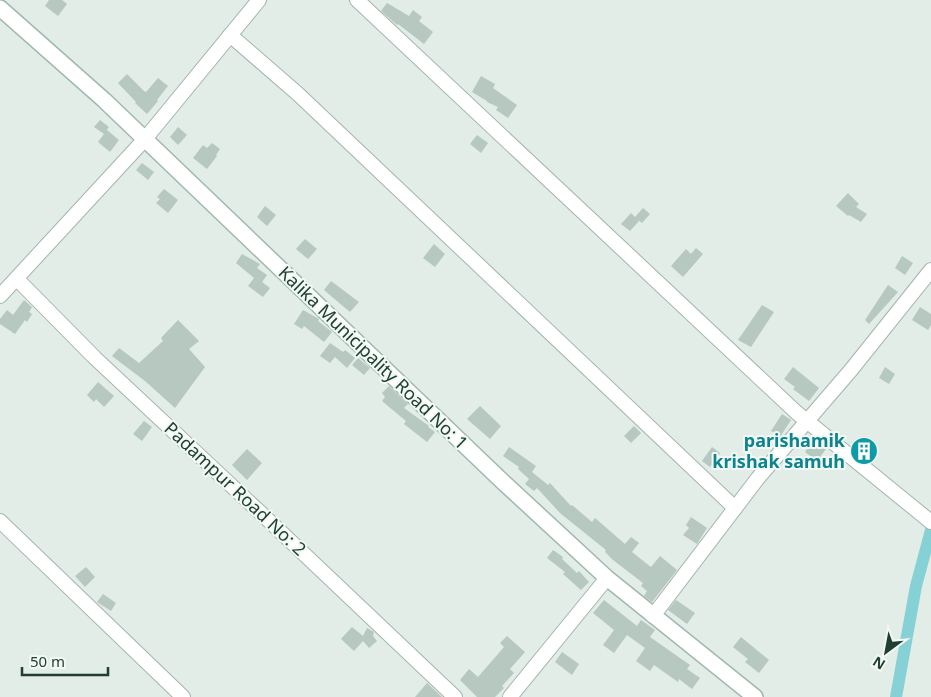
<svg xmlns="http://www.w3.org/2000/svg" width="931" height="697" font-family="'Noto Sans',sans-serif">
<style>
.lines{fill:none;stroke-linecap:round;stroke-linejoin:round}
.canal{stroke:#86d1d5;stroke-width:12}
.building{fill:#b6c8bf}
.street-casing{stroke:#a3b5ad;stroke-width:16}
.secondary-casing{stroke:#9fb9ad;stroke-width:18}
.street{stroke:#fff;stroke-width:14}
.secondary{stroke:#fff;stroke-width:15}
.labels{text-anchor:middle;stroke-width:4;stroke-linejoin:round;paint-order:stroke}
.street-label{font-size:18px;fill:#203f33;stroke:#f2f9f5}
.culture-label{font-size:18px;font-weight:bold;fill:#0d838f;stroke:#f2f9f5;text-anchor:end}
</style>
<rect width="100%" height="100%" fill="#e1ede6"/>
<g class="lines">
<path class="canal" d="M896,697L916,586L931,530"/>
</g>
<g class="building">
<path d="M49,0H62L67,4L58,16L45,6Z"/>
<path d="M387,3L409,16L413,10L422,17L419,21L433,32L424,44L398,24L397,25L381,11Z"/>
<path d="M127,74L145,92L147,91L158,78L168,86L157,100L158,101L147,114L135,103L136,102L118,83Z"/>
<path d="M481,76L495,84L493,88L517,105L508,118L496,110L498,107L487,102V101L472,92Z"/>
<path d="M100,120L109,127L106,131L107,130L119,140L110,152L98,142L104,134L94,127Z"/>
<path d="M178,127L187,135L178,145L170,137Z"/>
<path d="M477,135L488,143L481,153L470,144Z"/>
<path d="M212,143L220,149L216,155L217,156L207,169L193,158L203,145L207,148Z"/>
<path d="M142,163L154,172L148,180L136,170Z"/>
<path d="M164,189L178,200L168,213L156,203L160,199L157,197Z"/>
<path d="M848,193L859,204L856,207L867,214L861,222L849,215L848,216L836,206Z"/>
<path d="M265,206L276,215L267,226L257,217Z"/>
<path d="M643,208L650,214L642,223L637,219L639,221L630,231L621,224L631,213L635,217Z"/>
<path d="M305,239L317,249L308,259L296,249Z"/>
<path d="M434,244L445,254L435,267L423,258Z"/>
<path d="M696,248L703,254L683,277L671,266L686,249L691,254Z"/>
<path d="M242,254L260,264L257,268L267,275L262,282L270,288L263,297L248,286L254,278L236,263Z"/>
<path d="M902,256L913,263L905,275L895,268Z"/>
<path d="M331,281L359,302L350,312L324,290Z"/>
<path d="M888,285L898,292L869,324L865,320Z"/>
<path d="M24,300L32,307L29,312L32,314L27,322L25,320L15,334L0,324V319L7,310L13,315Z"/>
<path d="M762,305L774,312L751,347L738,340Z"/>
<path d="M920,307L931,314V325L928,330L912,320Z"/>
<path d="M303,310L319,319L318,321L332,332L324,342L304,326L302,329L294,324Z"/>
<path d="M178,320L199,341L189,349L205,367L175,408L145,381L112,356L119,348L139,363L163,341L161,338Z"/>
<path d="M330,343L343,352L345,350L355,358L347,368L335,357L330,363L320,356Z"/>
<path d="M358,358L370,368L364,375L352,365Z"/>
<path d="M793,367L819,388L809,401L793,389L795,387L784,379Z"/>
<path d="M885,367L895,374L889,384L879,378Z"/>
<path d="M98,382L114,396L104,407L96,399L94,402L87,395Z"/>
<path d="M389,386L408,404L404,408L429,426L428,427L435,432L427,442L404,424L406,421L382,401L385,397L382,393Z"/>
<path d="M480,406L501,426L490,439L467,419Z"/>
<path d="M782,414L791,420L780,437L771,431Z"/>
<path d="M144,421L152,427L142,441L133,434Z"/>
<path d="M634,426L641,433L631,443L624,436Z"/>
<path d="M814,440L826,449L817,461L805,452Z"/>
<path d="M509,447L536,466L532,472L548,485L550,483L571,506L572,505L592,522L595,518L625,544L631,537L639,543L632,552L651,567L660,556L677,570L652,602L644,596L647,591L641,586L643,583L613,560L605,552L606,550L560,513L537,488L534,491L525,484L529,479L518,469L519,467L503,456Z"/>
<path d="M712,447L720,453L710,467L702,461Z"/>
<path d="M247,449L262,463L247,480L232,465Z"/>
<path d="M691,517L707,528L697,544L683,535L689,528L686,525Z"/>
<path d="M553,550L563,557L562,559L577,573L579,571L589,582L581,590L563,574L565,572L547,558Z"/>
<path d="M86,567L95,577L85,587L75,576Z"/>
<path d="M103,594L116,603L111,611L97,602Z"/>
<path d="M604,600L637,626L641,620L655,630L650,637L690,665L687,669L700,678L692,689L679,679L678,682L654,665L650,671L636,661L645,648L627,635L614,653L603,645L614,630L593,613Z"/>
<path d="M676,600L695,613L687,624L668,610Z"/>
<path d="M352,627L363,636L367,628L374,632L373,636L377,641L369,648L363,641L354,651L341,639Z"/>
<path d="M507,636L525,652L510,669L514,673L502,686L504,688L495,697H477L460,680L469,669L478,677L504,647L500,643Z"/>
<path d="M741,637L769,660L759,673L745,662L748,659L733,647Z"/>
<path d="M562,652L579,664L572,675L555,662Z"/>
<path d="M427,683L442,697H415Z"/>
</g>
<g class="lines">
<g class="street-casing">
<g id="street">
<path d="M357,0L797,413L931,522"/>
<path d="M230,35L298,94L735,508"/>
<path d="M17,279L95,358L265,517L455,697"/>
<path d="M0,296L145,139L259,0"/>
<path d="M0,521L183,697"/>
<path d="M653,616L758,478L851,370L931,270"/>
<path d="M510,697L607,578"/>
</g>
</g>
<g class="secondary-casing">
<path id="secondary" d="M0,8L104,100L502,481L607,578L755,697"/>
</g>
<use href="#street" class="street"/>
<use href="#secondary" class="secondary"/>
</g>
<defs>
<g id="building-disc" transform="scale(1.4375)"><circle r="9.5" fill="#0f9aa8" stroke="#f2f9f5"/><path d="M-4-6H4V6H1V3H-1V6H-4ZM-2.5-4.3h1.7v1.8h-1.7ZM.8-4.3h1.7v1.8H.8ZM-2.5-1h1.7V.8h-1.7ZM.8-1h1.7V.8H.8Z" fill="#fff"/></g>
</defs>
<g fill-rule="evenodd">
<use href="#building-disc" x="864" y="451"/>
</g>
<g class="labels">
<g class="street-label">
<text transform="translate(373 358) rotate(44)" y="6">Kalika Municipality Road No: 1</text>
<text transform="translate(235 489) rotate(43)" y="6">Padampur Road No: 2</text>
</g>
<g class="culture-label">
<text x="845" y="447">parishamik<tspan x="845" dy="21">krishak samuh</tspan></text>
</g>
</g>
<g transform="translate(886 652) rotate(212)" stroke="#f2f9f5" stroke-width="4" paint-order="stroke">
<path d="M0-4L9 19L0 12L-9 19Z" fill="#203f33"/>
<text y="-8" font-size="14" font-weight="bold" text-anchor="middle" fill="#203f33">N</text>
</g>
<path d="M22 667v8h86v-8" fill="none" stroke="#203f33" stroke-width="2.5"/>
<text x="30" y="667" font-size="15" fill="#203f33" stroke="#f2f9f5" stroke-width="4" paint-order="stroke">50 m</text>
</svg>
